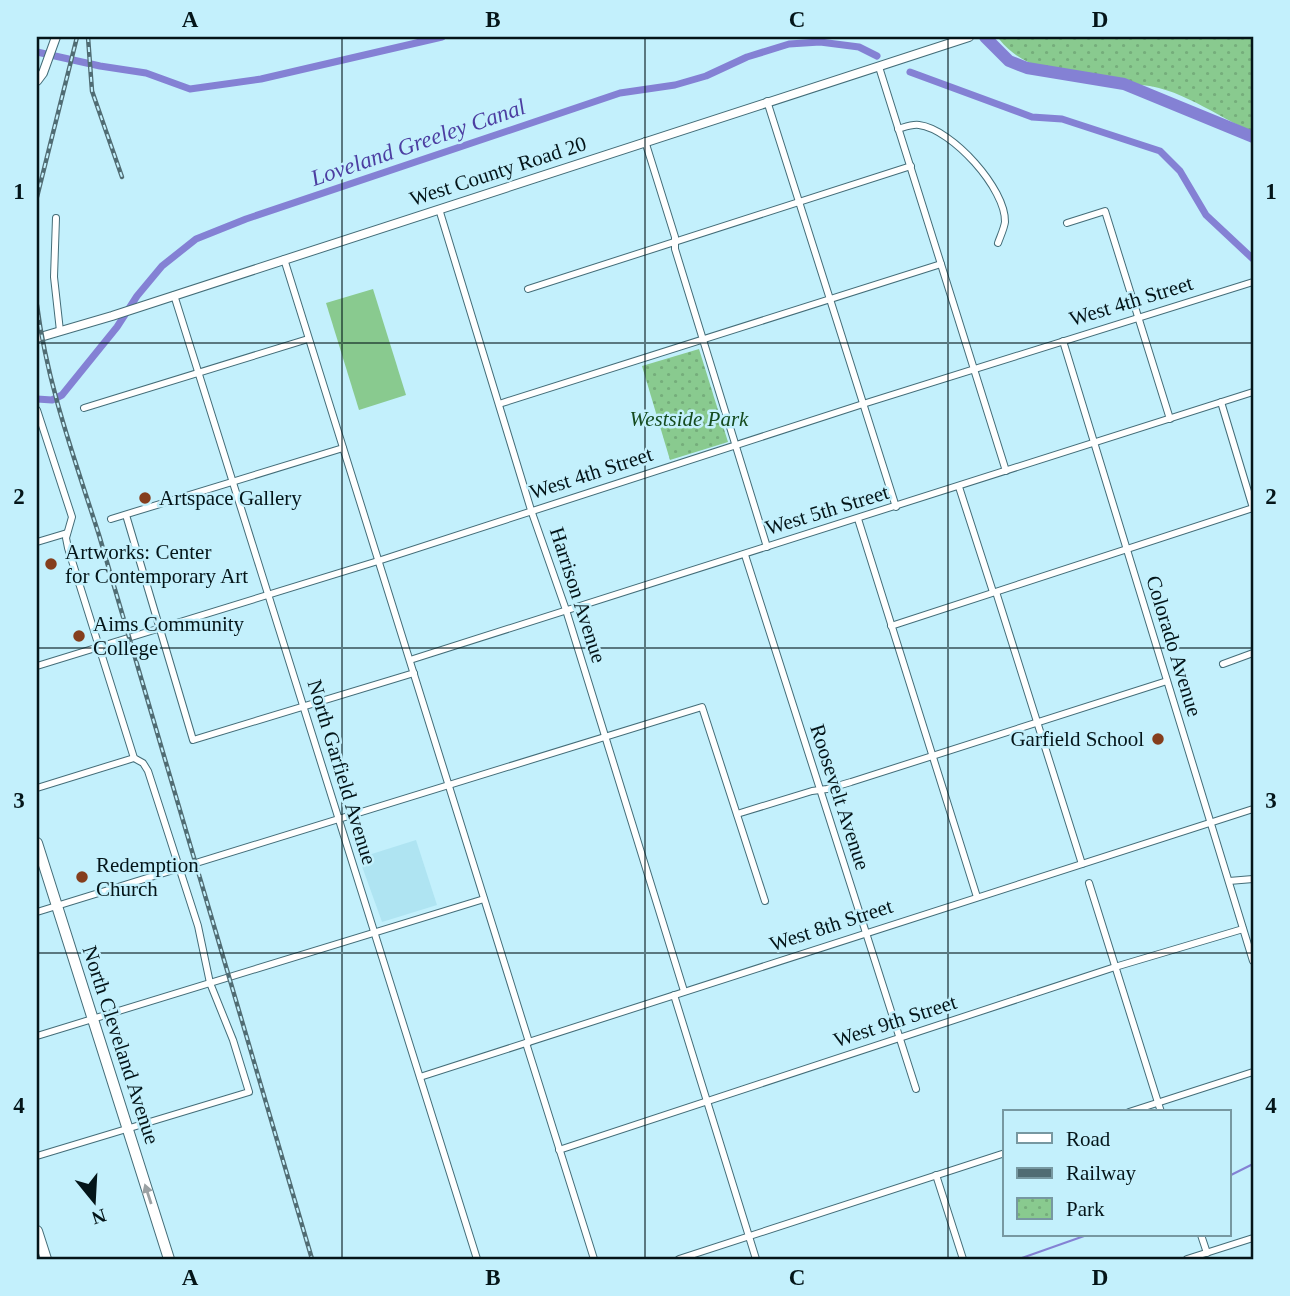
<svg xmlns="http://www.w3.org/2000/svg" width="1290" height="1296" font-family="'Times New Roman',serif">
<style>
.built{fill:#afe4f2}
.park{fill:url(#park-dots)}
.pitch{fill:#89ca8f}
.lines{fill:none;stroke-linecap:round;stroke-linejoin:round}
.stream{stroke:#8481d4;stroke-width:2}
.canal{stroke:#8481d4;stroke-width:7}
.river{stroke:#8481d4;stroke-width:12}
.street-casing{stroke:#446d78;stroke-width:8}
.secondary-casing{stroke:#446d78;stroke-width:10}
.highway-casing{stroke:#446d78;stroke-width:12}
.street{stroke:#fff;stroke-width:6}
.secondary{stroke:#fff;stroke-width:8}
.highway{stroke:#fff;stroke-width:10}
.rail-casing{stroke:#506c73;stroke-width:4.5}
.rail{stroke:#c3f0fc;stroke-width:2;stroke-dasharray:5;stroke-linecap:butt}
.oneway{fill:#9ba1a3}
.grid{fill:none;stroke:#041519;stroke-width:2;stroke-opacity:0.55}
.poi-dot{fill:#853e1d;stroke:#c3f0fc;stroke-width:2.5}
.labels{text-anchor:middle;stroke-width:5;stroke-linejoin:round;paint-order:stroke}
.street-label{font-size:21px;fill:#041519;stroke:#c3f0fc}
.park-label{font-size:21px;font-style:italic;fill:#154b1f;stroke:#c3f0fc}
.poi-label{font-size:21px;fill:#041519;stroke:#c3f0fc;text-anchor:start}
.water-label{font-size:23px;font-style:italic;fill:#4c3ea1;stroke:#c3f0fc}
.neatline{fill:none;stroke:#041519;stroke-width:2.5}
.grid-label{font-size:23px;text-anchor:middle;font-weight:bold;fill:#041519}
</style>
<defs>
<pattern id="park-dots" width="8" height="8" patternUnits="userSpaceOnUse" patternTransform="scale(1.75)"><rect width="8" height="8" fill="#89ca8f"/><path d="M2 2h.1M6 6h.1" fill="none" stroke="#75ad7b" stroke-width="1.8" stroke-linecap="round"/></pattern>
</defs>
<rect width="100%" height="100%" fill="#c3f0fc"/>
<path class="built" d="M416,840L437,905L382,922L359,858Z"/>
<g class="park">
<path d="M1006,37H1253V132C1217,117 1171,81 1130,85C1084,68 1034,82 999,39Z"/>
<path d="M699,349L728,442L670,460L642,366Z"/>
</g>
<path class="pitch" d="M373,289L406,395L359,410L326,303Z"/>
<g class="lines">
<g class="stream">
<path d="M1229,1176L1253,1164"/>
<path d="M1019,1259L1087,1235"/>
</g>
<g class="canal">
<path d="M37,52L100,66L146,73L190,89L261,79L442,37"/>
<path d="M910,72L1032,117L1062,119L1160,151L1180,171L1206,215L1253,259"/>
<path d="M37,399L52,400L62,395L117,327L137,296L162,266L196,239L246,219L555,115L620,93L675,85L706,76L747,57L789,44L820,42L859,47L877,56"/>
</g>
<path class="river" d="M985,37L1009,61L1027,68L1124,84L1253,137"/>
<g class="street-casing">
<g id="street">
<path d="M879,67L1006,471"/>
<path d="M767,101L896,507"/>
<path d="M898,129C905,127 912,124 919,125C952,129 1006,189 1005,222C1004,229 1000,237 998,243"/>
<path d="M645,141L675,237V249L767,547"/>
<path d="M439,209L531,510L566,610L684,991"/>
<path d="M56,218L54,277L60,331"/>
<path d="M1067,223L1105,211L1170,419"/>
<path d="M284,259L529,1042"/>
<path d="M528,289L911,166"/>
<path d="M174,295L477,1259"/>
<path d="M1063,341L1253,961"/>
<path d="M1221,402L1253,508"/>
<path d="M499,404L941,264"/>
<path d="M84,408L308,339"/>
<path d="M37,410L72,517L66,538L68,548L134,758L143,763L148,771L198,926L210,983L233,1040L249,1092L37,1156"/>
<path d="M959,487L993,592"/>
<path d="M126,515L193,740L414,673"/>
<path d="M111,519L343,448"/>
<path d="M858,519L977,897"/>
<path d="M37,542L67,533"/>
<path d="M745,555L916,1089"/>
<path d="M996,592L1082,864"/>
<path d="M891,626L1253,508"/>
<path d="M410,660L1253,392"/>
<path d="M1223,664L1253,653"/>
<path d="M37,666L378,561L863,404L1253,282"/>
<path d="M37,788L134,758"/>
<path d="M737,814L812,791L827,789L851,782L1167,681"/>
<path d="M1229,881L1253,879"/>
<path d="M1089,883L1161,1112"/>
<path d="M37,912L702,707L765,901"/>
<path d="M674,995L756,1259"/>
<path d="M37,1036L484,899"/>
<path d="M526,1043L594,1259"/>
<path d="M420,1077L1253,809"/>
<path d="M1129,1112L1253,1072"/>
<path d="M559,1150L1115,967L1243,929"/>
<path d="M936,1175L963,1259"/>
<path d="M1201,1235L1207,1253"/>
<path d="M679,1259L1005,1153"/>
<path d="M1187,1259L1253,1238"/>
</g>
</g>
<g class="secondary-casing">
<g id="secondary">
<path d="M37,81L43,73L56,37"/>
<path d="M37,338L112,316L969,37"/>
</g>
</g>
<g class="highway-casing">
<g id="highway">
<path d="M37,843L169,1259"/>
<path d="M37,1231L46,1259"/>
</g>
</g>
<use href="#street" class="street"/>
<use href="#secondary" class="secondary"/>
<use href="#highway" class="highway"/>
<g class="rail-casing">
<g id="rail">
<path d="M88,37L92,91L122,177"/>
<path d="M37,197L77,37"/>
<path d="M37,305C47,384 75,460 99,535L312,1259"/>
</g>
</g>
<use href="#rail" class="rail"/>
</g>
<defs><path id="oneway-solid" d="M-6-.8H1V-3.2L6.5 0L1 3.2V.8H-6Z" transform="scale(1.75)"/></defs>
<use class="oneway" href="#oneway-solid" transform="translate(148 1194) rotate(-108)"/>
<path class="grid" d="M342,37V1259M645,37V1259M948,37V1259M37,343H1253M37,648H1253M37,953H1253"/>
<g class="poi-dot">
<circle cx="145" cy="498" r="7"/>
<circle cx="51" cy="564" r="7"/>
<circle cx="79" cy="636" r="7"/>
<circle cx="1158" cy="739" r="7"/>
<circle cx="82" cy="877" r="7"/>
</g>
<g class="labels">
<g class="street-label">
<text transform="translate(498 171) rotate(-18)" y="7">West County Road 20</text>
<text transform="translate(1131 301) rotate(-17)" y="7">West 4th Street</text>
<text transform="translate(591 473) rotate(-18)" y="7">West 4th Street</text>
<text transform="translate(827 510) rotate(-17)" y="7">West 5th Street</text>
<text transform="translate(578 595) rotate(72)" y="7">Harrison Avenue</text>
<text transform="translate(1174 646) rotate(73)" y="7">Colorado Avenue</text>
<text transform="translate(342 772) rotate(73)" y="7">North Garfield Avenue</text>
<text transform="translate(840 797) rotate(72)" y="7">Roosevelt Avenue</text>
<text transform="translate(831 925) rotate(-18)" y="7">West 8th Street</text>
<text transform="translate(895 1021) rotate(-18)" y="7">West 9th Street</text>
<text transform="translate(121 1045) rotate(72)" y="7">North Cleveland Avenue</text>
</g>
<g class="park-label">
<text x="689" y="426">Westside Park</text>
</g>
<g class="poi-label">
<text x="159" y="505">Artspace Gallery</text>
<text x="65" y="559">Artworks: Center<tspan x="65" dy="24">for Contemporary Art</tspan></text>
<text x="93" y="631">Aims Community<tspan x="93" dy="24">College</tspan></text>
<text x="1144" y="746" text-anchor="end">Garfield School</text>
<text x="96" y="872">Redemption<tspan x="96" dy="24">Church</tspan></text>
</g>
<g class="water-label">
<text transform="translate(418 142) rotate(-19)" y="8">Loveland Greeley Canal</text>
</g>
</g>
<rect width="1290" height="1296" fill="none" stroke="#c3f0fc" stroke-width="77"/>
<rect x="1003" y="1110" width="228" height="126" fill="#c3f0fc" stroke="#7798a1" stroke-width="2"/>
<rect x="1017" y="1133" width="35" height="10" fill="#ffffff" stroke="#7798a1" stroke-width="2"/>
<text x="1066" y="1146" font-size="21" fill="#041519">Road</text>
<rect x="1017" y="1168" width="35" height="10" fill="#506c73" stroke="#7798a1" stroke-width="2"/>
<text x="1066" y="1180" font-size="21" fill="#041519">Railway</text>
<rect x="1017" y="1198" width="35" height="21" fill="url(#park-dots)" stroke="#7798a1" stroke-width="2"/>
<text x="1066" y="1216" font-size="21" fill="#041519">Park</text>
<g transform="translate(94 1201) rotate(162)" stroke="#c3f0fc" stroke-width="5" paint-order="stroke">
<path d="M0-5L12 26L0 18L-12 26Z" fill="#041519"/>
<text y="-10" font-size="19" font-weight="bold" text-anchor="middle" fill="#041519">N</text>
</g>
<rect x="38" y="38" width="1214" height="1220" class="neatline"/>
<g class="grid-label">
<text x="190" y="27">A</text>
<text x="493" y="27">B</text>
<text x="797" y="27">C</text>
<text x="1100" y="27">D</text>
<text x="19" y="199">1</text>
<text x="1271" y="199">1</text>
<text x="19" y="504">2</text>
<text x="1271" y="504">2</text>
<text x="19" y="808">3</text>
<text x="1271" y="808">3</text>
<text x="19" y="1113">4</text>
<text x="1271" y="1113">4</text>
<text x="190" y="1285">A</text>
<text x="493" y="1285">B</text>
<text x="797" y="1285">C</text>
<text x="1100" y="1285">D</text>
</g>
</svg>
